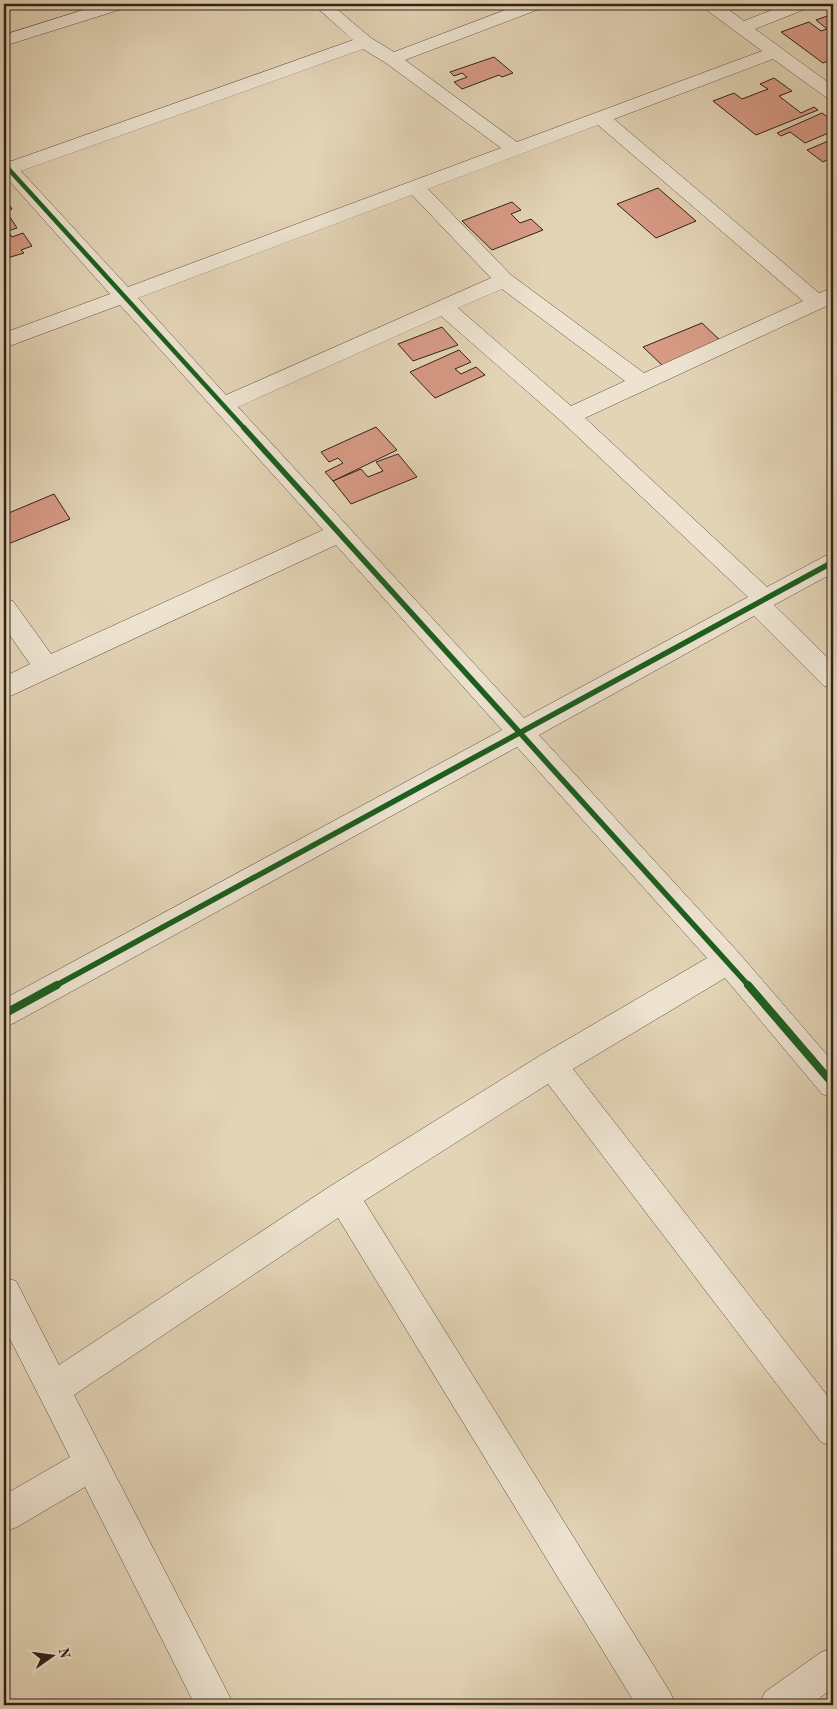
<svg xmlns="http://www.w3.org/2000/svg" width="837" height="1709" font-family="'Old Standard TT',serif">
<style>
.building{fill:#d79a85;stroke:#322218}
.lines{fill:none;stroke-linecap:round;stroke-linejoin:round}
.street-casing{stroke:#5e4e40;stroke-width:1}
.street{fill:#ede3d0;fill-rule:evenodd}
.cycleway-far2-casing{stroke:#ede3d0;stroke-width:7}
.cycleway-far1-casing{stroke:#ede3d0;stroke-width:9}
.cycleway-casing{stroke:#ede3d0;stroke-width:11}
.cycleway-far2{stroke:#1b5e20;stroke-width:4.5}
.cycleway-far1{stroke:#1b5e20;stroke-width:5.5}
.cycleway{stroke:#1b5e20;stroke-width:8}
</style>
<rect width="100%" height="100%" fill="#e3d4b6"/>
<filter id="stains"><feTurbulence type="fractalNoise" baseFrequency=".004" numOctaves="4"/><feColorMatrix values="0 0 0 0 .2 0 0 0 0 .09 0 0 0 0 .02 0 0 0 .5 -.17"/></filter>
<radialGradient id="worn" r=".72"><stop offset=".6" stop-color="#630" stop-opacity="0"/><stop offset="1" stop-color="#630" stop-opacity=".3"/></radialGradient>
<g class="building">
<path d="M833,14V59L823,63L781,32L809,22L821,31L827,29L816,20Z"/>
<path d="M494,57L513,73L502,77L499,75L462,89L454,82L467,77L462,73L454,76L450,72Z"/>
<path d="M774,78L792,91L779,96L801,113L814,107L818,110L756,135L713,101L734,93L742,99L768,89L760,84Z"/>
<path d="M822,113L833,121V131L805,143L790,132L781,136L777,133Z"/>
<path d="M833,139V157L823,162L807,150Z"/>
<path d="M658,188L696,221L656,238L617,204Z"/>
<path d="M6,200L12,209L4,212V201Z"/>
<path d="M512,202L521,210L511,214L520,223L531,219L543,230L492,250L462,221Z"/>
<path d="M8,214L17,228L8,231L12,237L23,233L32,246L21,250L24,253L4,259V215Z"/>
<path d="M702,323L723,343L664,367L643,347Z"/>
<path d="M442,327L458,345L413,361L398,344Z"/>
<path d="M459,350L471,362L455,369L461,374L476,367L485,375L435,398L410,372Z"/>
<path d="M376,427L397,450L333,481L325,472L343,463L338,458L329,462L321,452Z"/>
<path d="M398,454L417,477L351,504L333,481L361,469L368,477L383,471L376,462Z"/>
<path d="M54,494L70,519L8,544L4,538V515Z"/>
</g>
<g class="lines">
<g class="street-casing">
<g id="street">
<path d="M102,4H128L125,8L4,46V35Z"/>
<path d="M313,4H331L371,38L394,52L521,4H544L542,8L405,60L517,142L762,51L704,8L702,4H721L744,21L787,4H810L808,8L755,29L833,86V99L827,98L773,59L614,119L819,293L833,288V303L585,418L767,587L825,556L833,553V573L774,605L833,663V689L824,686L754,616L539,735L738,952L833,1062V1098L822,1094L725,978L573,1069L833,1403V1447L821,1442L548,1084L364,1201L670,1692L676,1705H636L338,1218L74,1395L234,1705H195L85,1487L17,1527L4,1532V1495L70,1457L4,1327V1277L16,1281L59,1365L332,1185L541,1055L707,958L517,747L14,1023L4,1027V999L502,730L336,545L4,699V677L30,664L4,627V599L13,601L51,654L323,530L120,305L4,348V333L110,294L4,175V158L12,161L353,40ZM363,49L386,63L501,148L128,287L21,171ZM598,125L803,301L644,373L511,275L428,189ZM412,195L491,278L226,395L138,298ZM502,289L625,381L571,406L458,308ZM441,316L561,421L748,597L524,718L238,407Z"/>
<path d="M833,1647V1688L810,1705H759L765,1692L820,1653Z"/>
</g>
</g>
<use href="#street" class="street"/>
<g class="cycleway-far2-casing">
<path id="cycleway-far2" d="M4,164L245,429"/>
</g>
<g class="cycleway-far1-casing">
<g id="cycleway-far1">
<path d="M244,428L749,986"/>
<path d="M55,986L833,562"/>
</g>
</g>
<g class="cycleway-casing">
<g id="cycleway">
<path d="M748,985L833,1084"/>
<path d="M4,1014L57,985"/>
</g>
</g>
<use href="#cycleway-far2" class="cycleway-far2"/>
<use href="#cycleway-far1" class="cycleway-far1"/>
<use href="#cycleway" class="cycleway"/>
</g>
<rect width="837" height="1709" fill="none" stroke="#e3d4b6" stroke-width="20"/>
<rect x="5" y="5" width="827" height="1699" fill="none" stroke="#322218" stroke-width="2.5"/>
<rect x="10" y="10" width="817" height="1689" fill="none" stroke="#322218"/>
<g transform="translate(52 1656) rotate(76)" stroke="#ede3d0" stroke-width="4" paint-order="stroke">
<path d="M0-4L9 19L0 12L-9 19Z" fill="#322218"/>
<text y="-8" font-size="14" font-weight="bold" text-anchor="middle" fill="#322218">N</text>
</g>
<rect width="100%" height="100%" filter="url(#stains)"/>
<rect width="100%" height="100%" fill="url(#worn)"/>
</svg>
